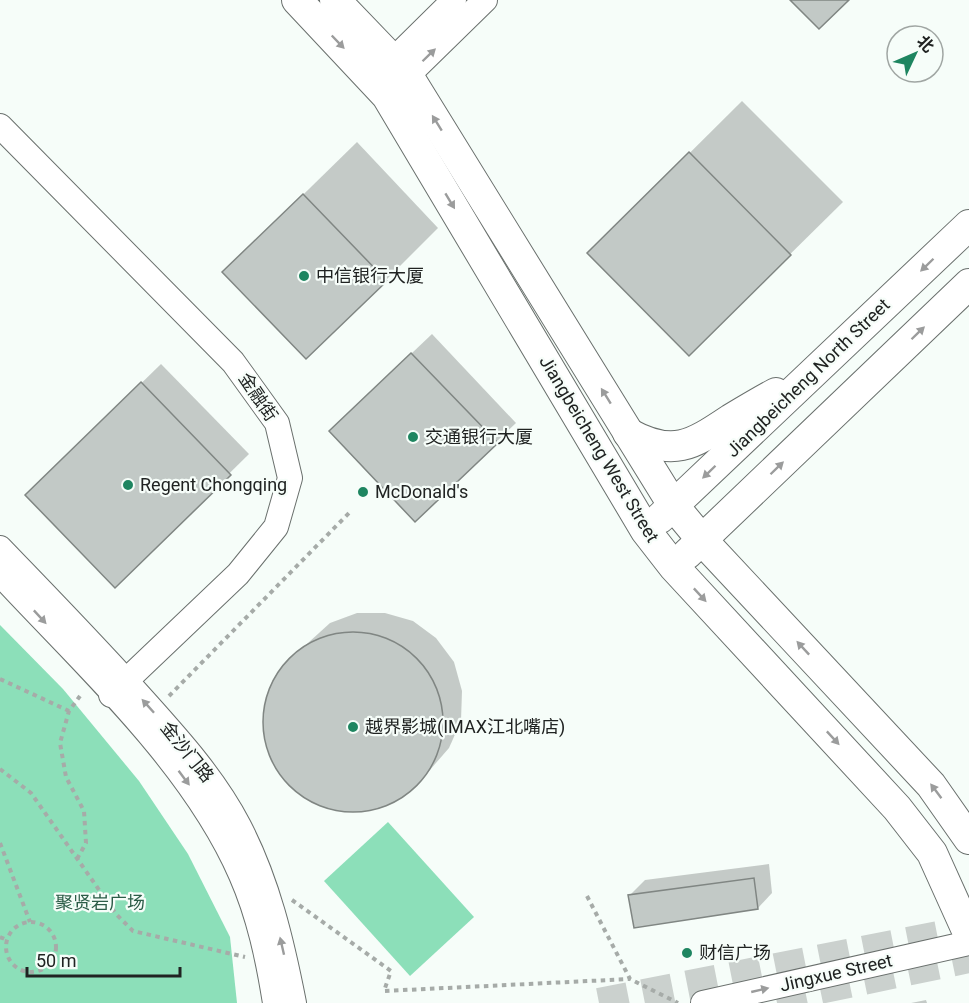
<svg xmlns="http://www.w3.org/2000/svg" width="969" height="1003" font-family="Roboto,'Noto Sans SC',sans-serif">
<style>
.green{fill:#8cdfb9}
.shadow{fill:#0003}
.building{fill:#c2c9c6;stroke:#808683;stroke-width:1.5}
.lines{fill:none;stroke-linecap:round;stroke-linejoin:round}
.major-tunnel{stroke:#cbd1ce;stroke-width:30;stroke-dasharray:30 15;stroke-linecap:butt}
.minor-casing{stroke:#6a706d;stroke-width:26}
.major-casing{stroke:#6a706d;stroke-width:32}
.path{stroke:#a6aba8;stroke-width:4;stroke-dasharray:4.5 4.5;stroke-linecap:butt}
.minor{stroke:#fff;stroke-width:24}
.major{stroke:#fff;stroke-width:30}
.oneway{fill:#9b9c9c}
.poi-dot{fill:#1e8560;stroke:#f6fdf9;stroke-width:2}
.labels{text-anchor:middle;stroke-width:4.5;stroke-linejoin:round;paint-order:stroke}
.poi-label{font-size:18px;fill:#202322;stroke:#f6fdf9;text-anchor:start}
.street-label{font-size:18px;fill:#202322;stroke:#f6fdf9}
.park-label{font-size:18px;fill:#2c5d48;stroke:#f6fdf9}
</style>
<rect width="100%" height="100%" fill="#f6fdf9"/>
<g class="green">
<path d="M0,625L63,689L139,781L188,854L230,937L237,1003H0Z"/>
<path d="M388,822L474,917L410,976L324,881Z"/>
</g>
<g class="shadow">
<path d="M742,101L843,202L689,354L589,253Z"/>
<path d="M357,142L438,228L386,280L224,272Z"/>
<path d="M432,334L516,423L496,442L351,411Z"/>
<path d="M161,364L249,454L115,586L46,476Z"/>
<path d="M357,613H385L413,621L436,638L454,662L462,691L461,721L449,748L429,771L409,791L383,806L354,811L324,806L298,792L278,769L266,741L264,713L271,686L287,662L330,623Z"/>
<path d="M769,864L772,893L758,908L630,895L645,880Z"/>
<path d="M926,1000L927,1003H911Z"/>
</g>
<g class="building">
<path d="M790,0H849L819,29Z"/>
<path d="M689,152L791,255L689,356L587,253Z"/>
<path d="M303,194L387,281L306,359L222,272Z"/>
<path d="M411,353L498,443L415,522L329,431Z"/>
<path d="M141,382L231,475L115,588L25,495Z"/>
<circle cx="353" cy="722" r="90"/>
<path d="M754,878L758,909L634,928L628,895Z"/>
</g>
<g class="lines">
<g class="major-tunnel">
<path d="M776,998L969,958"/>
<path d="M599,1003L969,930"/>
</g>
<g class="minor-casing">
<g id="minor">
<path d="M381,72L454,0"/>
<path d="M395,88L485,0"/>
<path d="M0,126L233,362L277,423L290,478L276,527L238,574L111,695"/>
<path d="M0,548C49,599 99,650 146,703C181,742 215,780 239,826C268,882 282,942 294,1003"/>
<path d="M0,574C83,664 192,762 241,875C259,916 268,959 275,1003"/>
<path d="M703,1003L969,943"/>
</g>
</g>
<g class="major-casing">
<g id="major">
<path d="M297,0L387,96L646,531L674,567L897,808L932,853L969,935"/>
<path d="M335,0L408,76L673,505L702,540L931,785L969,839"/>
<path d="M628,433C673,458 692,445 731,419C746,410 761,401 776,393"/>
<path d="M660,518L969,225"/>
<path d="M687,554L969,284"/>
</g>
</g>
<g class="path">
<path d="M0,679L69,711"/>
<path d="M169,696L349,513"/>
<path d="M0,769L31,793L116,914L133,931L245,957"/>
<path d="M0,843L30,922"/>
<path d="M77,859L86,843L84,811L66,777L60,743L69,711L80,696"/>
<path d="M587,896L630,979L678,1003"/>
<path d="M292,900L391,971L384,991L630,979"/>
<circle cx="31" cy="947" r="25"/>
<path d="M0,937L7,940"/>
</g>
<use href="#minor" class="minor"/>
<use href="#major" class="major"/>
</g>
<defs><path id="oneway-solid" d="M-6-.8H1V-3.2L6.5 0L1 3.2V.8H-6Z" transform="scale(1.5)"/></defs>
<g class="oneway">
<use href="#oneway-solid" transform="translate(338 42) rotate(46)"/>
<use href="#oneway-solid" transform="translate(429 55) rotate(-44)"/>
<use href="#oneway-solid" transform="translate(437 123) rotate(-122)"/>
<use href="#oneway-solid" transform="translate(450 201) rotate(59)"/>
<use href="#oneway-solid" transform="translate(927 265) rotate(136)"/>
<use href="#oneway-solid" transform="translate(918 333) rotate(-44)"/>
<use href="#oneway-solid" transform="translate(606 396) rotate(-122)"/>
<use href="#oneway-solid" transform="translate(777 468) rotate(-44)"/>
<use href="#oneway-solid" transform="translate(709 472) rotate(136)"/>
<use href="#oneway-solid" transform="translate(700 595) rotate(47)"/>
<use href="#oneway-solid" transform="translate(40 617) rotate(47)"/>
<use href="#oneway-solid" transform="translate(803 648) rotate(-133)"/>
<use href="#oneway-solid" transform="translate(148 706) rotate(-132)"/>
<use href="#oneway-solid" transform="translate(833 738) rotate(47)"/>
<use href="#oneway-solid" transform="translate(184 778) rotate(53)"/>
<use href="#oneway-solid" transform="translate(936 791) rotate(-127)"/>
<use href="#oneway-solid" transform="translate(282 946) rotate(-103)"/>
<use href="#oneway-solid" transform="translate(760 990) rotate(-13)"/>
</g>
<g class="poi-dot">
<circle cx="304" cy="276" r="6"/>
<circle cx="413" cy="437" r="6"/>
<circle cx="128" cy="485" r="6"/>
<circle cx="363" cy="492" r="6"/>
<circle cx="353" cy="727" r="6"/>
<circle cx="687" cy="953" r="6"/>
</g>
<g class="labels">
<g class="poi-label">
<text x="316" y="282">中信银行大厦</text>
<text x="425" y="443">交通银行大厦</text>
<text x="140" y="491">Regent Chongqing</text>
<text x="375" y="498">McDonald's</text>
<text x="365" y="733">越界影城(IMAX江北嘴店)</text>
<text x="699" y="959">财信广场</text>
</g>
<g class="street-label">
<text transform="translate(808 378) rotate(-44)" y="6">Jiangbeicheng North Street</text>
<text transform="translate(258 397) rotate(56)" y="6">金融街</text>
<text transform="translate(599 449) rotate(59)" y="6">Jiangbeicheng West Street</text>
<text transform="translate(187 752) rotate(51)" y="6">金沙门路</text>
<text transform="translate(836 973) rotate(-13)" y="6">Jingxue Street</text>
</g>
<g class="park-label">
<text x="100" y="909">聚贤岩广场</text>
</g>
</g>
<g transform="translate(915 54) rotate(46)"><circle r="28" fill="#f6fdf9" stroke="#a0a6a3" stroke-width="1.5"/>
<path d="M0-4.5L10 22L0 15L-10 22Z" fill="#1e8560"/>
<text y="-9" font-size="16" font-weight="bold" text-anchor="middle" fill="#202322">北</text>
</g>
<path d="M27 967v9h153v-9" fill="none" stroke="#202322" stroke-width="3"/>
<text x="36" y="967" font-size="18" fill="#202322" stroke="#f6fdf9" stroke-width="4.5" paint-order="stroke">50 m</text>
</svg>
